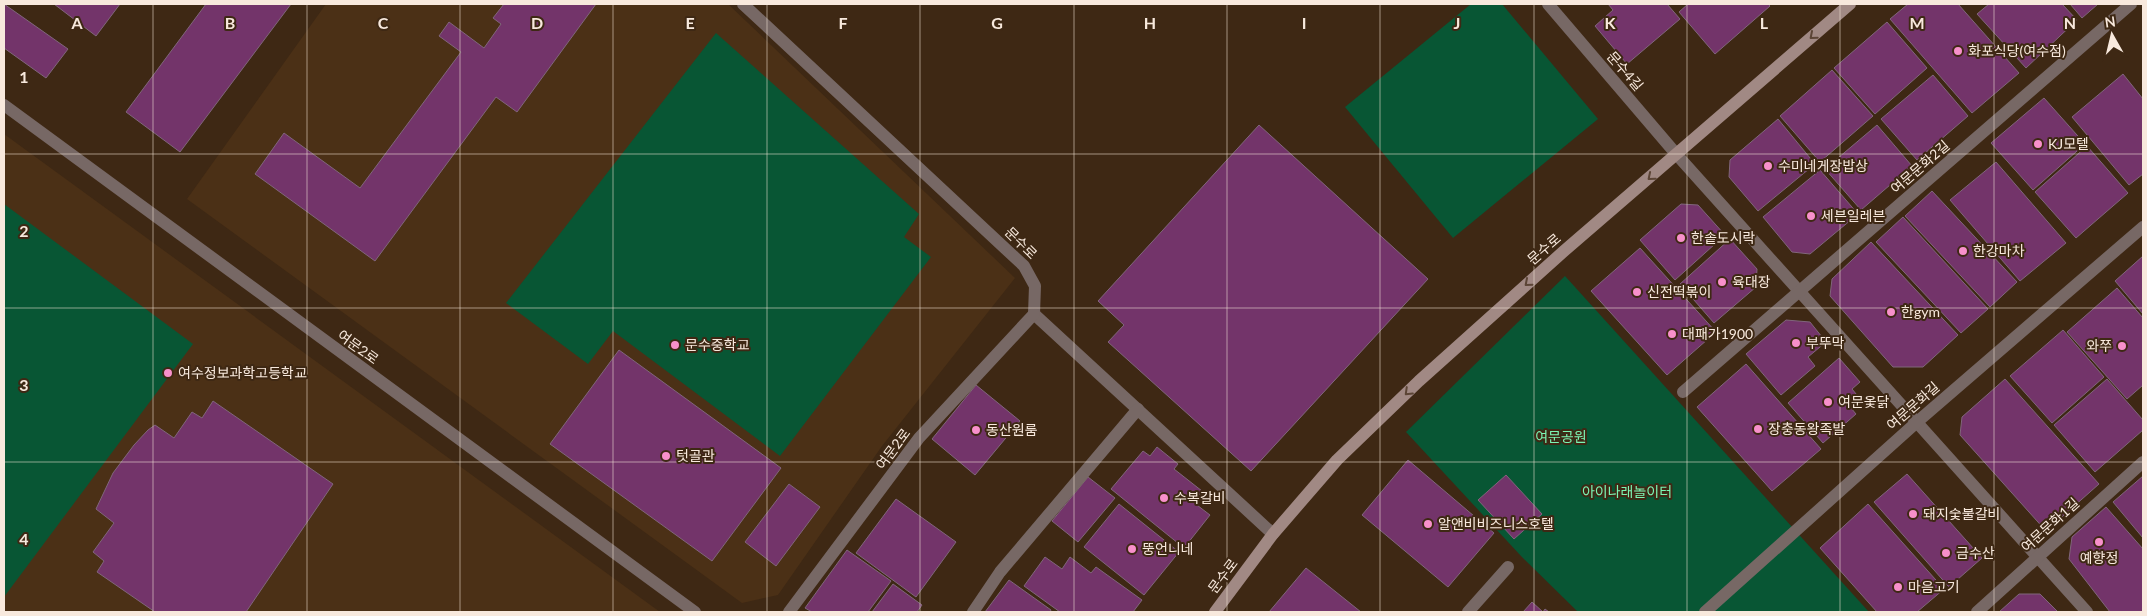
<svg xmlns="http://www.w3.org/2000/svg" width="2147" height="616" font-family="Lato,'Noto Sans KR',sans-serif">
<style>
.built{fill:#4b3016}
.green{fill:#085634}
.building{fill:#73346a;stroke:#80667b}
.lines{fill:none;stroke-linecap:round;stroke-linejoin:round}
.street{stroke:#776865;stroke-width:12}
.secondary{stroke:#a18984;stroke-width:12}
.oneway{stroke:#5c4536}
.grid{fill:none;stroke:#f8e9dd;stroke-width:1;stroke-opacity:0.55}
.poi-dot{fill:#f890cb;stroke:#3e2814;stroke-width:2}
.labels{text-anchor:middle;stroke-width:4;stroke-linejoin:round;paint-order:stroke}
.poi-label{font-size:14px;fill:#f8e9dd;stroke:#3e2814;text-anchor:start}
.street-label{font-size:14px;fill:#f8e9dd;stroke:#3e2814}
.park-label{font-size:14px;fill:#7cf5b4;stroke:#3e2814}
.grid-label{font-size:16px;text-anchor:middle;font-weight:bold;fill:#f8e9dd;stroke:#3e2814;stroke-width:4;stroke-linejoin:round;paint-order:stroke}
</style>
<rect width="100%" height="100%" fill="#3e2814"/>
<g class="built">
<path d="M326,4H728L1015,278L882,446L778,595L742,603L187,199Z"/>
<path d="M4,134L660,612H4Z"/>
</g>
<g class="green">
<path d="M1471,4H1502L1598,119L1453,238L1345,107Z"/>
<path d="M716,33L919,214L904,237L931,257L780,456L613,331L588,364L506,303Z"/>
<path d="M4,204L193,344L4,597Z"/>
<path d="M1565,276L1869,612H1578L1521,556L1406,432Z"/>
</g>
<g class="building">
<path d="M4,4L68,49L46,78L4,48Z"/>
<path d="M54,4H120L96,36Z"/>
<path d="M206,4H291L180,152L126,112Z"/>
<path d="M504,4H596L517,112L496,97L375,261L255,174L284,133L360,188L461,52L439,36L449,22L484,48L501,24L493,18Z"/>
<path d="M1608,4H1667L1680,19L1627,64L1595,26L1613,10Z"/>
<path d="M1688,4H1768L1770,6L1715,54L1679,12Z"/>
<path d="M1908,4H1958L2019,73L1972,113L1890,19Z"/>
<path d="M1989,4H2062L2077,20L2026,68L1977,14Z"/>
<path d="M2070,4H2098L2082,18Z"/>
<path d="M1887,22L1927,68L1875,114L1834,68Z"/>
<path d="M1832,70L1873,116L1820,162L1780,116Z"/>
<path d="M2123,74L2143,99V174L2129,185L2072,117Z"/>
<path d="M1933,75L1968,116L1917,160L1881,119Z"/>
<path d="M2044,98L2085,144L2033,190L1991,143Z"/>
<path d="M1778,119L1815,164L1758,211L1729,177L1730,160Z"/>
<path d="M1259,125L1428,279L1251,471L1108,342L1124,325L1098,301Z"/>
<path d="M1877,125L1912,166L1861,210L1825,169Z"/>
<path d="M2087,146L2128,193L2076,238L2035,192Z"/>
<path d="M1996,162L2066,243L2020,281L1950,200Z"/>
<path d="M1820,170L1858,214L1810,254L1792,252L1763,217Z"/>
<path d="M1932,191L2017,282L1990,307L1905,216Z"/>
<path d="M1681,204L1698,205L1725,235L1675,280L1640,240Z"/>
<path d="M1903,217L1988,309L1961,333L1876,242Z"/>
<path d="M1730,239L1757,269L1756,287L1714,323L1680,284Z"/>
<path d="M1871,242L1958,335L1923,367H1893L1830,296L1832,279Z"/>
<path d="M1640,248L1716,332L1667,375L1591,291Z"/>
<path d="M2143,256V314L2115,281Z"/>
<path d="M2117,288L2143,318V385L2127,399L2067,332Z"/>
<path d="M1786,320L1810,322L1826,342L1808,357L1815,366L1781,395L1746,354Z"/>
<path d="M2063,330L2104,377L2052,423L2010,376Z"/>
<path d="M619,350L781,468L712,561L550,444Z"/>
<path d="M1839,358L1860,382L1852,389L1861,400L1851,408L1856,414L1823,443L1788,403Z"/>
<path d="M1746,364L1821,449L1772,491L1697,407Z"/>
<path d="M2005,379L2099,484L2046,531L1960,435L1962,417Z"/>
<path d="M2107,379L2143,420V430L2095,472L2054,425Z"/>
<path d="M976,385L1020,421L975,475L932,439Z"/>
<path d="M213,401L333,484L246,612H155L97,572L104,561L93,552L114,523L96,509L113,473L134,445L148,430L155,425L174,438L192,412L202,418Z"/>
<path d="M1157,447L1178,464L1174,469L1202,491L1193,502L1210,515L1184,548L1111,489L1143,451L1150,456Z"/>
<path d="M1408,460L1494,533L1448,587L1362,515Z"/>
<path d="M1907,474L1982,558L1949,587L1874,502Z"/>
<path d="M1506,475L1542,514L1514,539L1478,500Z"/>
<path d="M2143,476V538L2113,502Z"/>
<path d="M1088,477L1115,498L1078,542L1052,521Z"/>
<path d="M789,484L820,507L776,566L745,542Z"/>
<path d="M896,499L956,542L916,597L856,553Z"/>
<path d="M1119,504L1179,552L1144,595L1084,547Z"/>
<path d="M1868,504L1944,589L1917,612H1877L1820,548Z"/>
<path d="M2106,507L2143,549V612H2110L2069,559L2072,537Z"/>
<path d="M847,550L891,581L868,612H812L805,608Z"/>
<path d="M1045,557L1062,569L1070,557L1091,573L1096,567L1142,600L1133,612H1060L1024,586Z"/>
<path d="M1306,568L1361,612H1269Z"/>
<path d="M1009,580L1051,610L1050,612H985Z"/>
<path d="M893,584L922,605L917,612H872Z"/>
<path d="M2019,594H2040L2058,612H1999Z"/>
<path d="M1532,602L1543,612L1545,609L1549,612H1523Z"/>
</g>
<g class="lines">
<g class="street">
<path d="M743,4L1024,266L1035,286L1034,314"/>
<path d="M1548,4L1677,155L2087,612"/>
<path d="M4,105L695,612"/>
<path d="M1034,314L1273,534"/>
<path d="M1683,392L2131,4"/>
<path d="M789,612L919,438L1034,314"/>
<path d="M973,612L1000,572L1138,409"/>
<path d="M1468,612L1508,567"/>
<path d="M1705,612L1917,422L2143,227"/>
<path d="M1977,612L2143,462"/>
</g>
<path class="secondary" d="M1215,612L1273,534L1337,460L1419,381L1564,251L1850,4"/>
</g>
<defs><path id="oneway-chevron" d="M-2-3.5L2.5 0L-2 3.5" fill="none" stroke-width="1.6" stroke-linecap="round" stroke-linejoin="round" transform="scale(1.25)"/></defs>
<g class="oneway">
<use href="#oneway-chevron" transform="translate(1813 36) rotate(139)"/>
<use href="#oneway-chevron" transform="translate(1651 177) rotate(140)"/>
<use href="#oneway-chevron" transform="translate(1528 283) rotate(139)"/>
<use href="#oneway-chevron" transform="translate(1408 392) rotate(136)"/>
</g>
<path class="grid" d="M153,4V612M307,4V612M460,4V612M613,4V612M767,4V612M920,4V612M1074,4V612M1227,4V612M1380,4V612M1534,4V612M1687,4V612M1840,4V612M1994,4V612M4,154H2143M4,308H2143M4,462H2143"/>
<g class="poi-dot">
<circle cx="1958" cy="51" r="5"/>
<circle cx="2038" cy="144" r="5"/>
<circle cx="1768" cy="166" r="5"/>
<circle cx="1811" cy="216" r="5"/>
<circle cx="1681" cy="238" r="5"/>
<circle cx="1963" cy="251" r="5"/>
<circle cx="1722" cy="282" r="5"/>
<circle cx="1637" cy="292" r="5"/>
<circle cx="1891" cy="312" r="5"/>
<circle cx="1672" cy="334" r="5"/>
<circle cx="1796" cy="343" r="5"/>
<circle cx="675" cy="345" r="5"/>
<circle cx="2122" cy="346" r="5"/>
<circle cx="168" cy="373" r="5"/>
<circle cx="1828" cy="402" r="5"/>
<circle cx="1758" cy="429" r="5"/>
<circle cx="976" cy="430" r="5"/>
<circle cx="666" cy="456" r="5"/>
<circle cx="1164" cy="498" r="5"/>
<circle cx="1913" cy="514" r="5"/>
<circle cx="1428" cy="524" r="5"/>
<circle cx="2099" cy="542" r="5"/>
<circle cx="1132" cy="549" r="5"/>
<circle cx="1946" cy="553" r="5"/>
<circle cx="1898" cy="587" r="5"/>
</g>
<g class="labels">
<g class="poi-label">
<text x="1968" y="56">화포식당(여수점)</text>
<text x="2048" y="149">KJ모텔</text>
<text x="1778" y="171">수미네게장밥상</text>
<text x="1821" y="221">세븐일레븐</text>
<text x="1691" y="243">한솥도시락</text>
<text x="1973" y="256">한강마차</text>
<text x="1732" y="287">육대장</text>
<text x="1647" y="297">신전떡볶이</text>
<text x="1901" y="317">한gym</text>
<text x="1682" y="339">대패가1900</text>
<text x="1806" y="348">부뚜막</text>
<text x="685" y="350">문수중학교</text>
<text x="2112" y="351" text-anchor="end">와쭈</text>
<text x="178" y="378">여수정보과학고등학교</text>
<text x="1838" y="407">여문옻닭</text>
<text x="1768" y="434">장충동왕족발</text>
<text x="986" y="435">동산원룸</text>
<text x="676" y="461">텃골관</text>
<text x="1174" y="503">수복갈비</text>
<text x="1923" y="519">돼지숯불갈비</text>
<text x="1438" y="529">알앤비비즈니스호텔</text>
<text x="1142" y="554">뚱언니네</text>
<text x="1956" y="558">금수산</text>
<text x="2099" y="563" text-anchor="middle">예향정</text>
<text x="1908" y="592">마음고기</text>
</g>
<g class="street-label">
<text transform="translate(1625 71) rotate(49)" y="5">문수4길</text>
<text transform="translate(1920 167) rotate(-41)" y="5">여문문화2길</text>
<text transform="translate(1021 243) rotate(45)" y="5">문수로</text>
<text transform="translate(1544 249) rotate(-41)" y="5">문수로</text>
<text transform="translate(358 347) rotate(36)" y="5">여문2로</text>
<text transform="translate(1913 406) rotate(-41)" y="5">여문문화길</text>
<text transform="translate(893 449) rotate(-53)" y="5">여문2로</text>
<text transform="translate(2050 525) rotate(-42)" y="5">여문문화1길</text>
<text transform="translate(1223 576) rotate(-53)" y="5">문수로</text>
</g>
<g class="park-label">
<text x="1561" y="442">여문공원</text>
<text x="1627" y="497">아이나래놀이터</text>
</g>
</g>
<g class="grid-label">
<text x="77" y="29">A</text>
<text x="230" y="29">B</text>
<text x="383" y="29">C</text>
<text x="537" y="29">D</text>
<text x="690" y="29">E</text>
<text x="843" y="29">F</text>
<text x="997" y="29">G</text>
<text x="1150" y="29">H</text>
<text x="1304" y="29">I</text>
<text x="1457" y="29">J</text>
<text x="1610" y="29">K</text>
<text x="1764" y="29">L</text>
<text x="1917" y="29">M</text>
<text x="2070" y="29">N</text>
<text x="24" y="83">1</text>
<text x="24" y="237">2</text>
<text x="24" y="391">3</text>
<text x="24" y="545">4</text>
</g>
<rect width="2147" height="616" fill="none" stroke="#f8e9dd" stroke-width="10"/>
<g transform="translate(2112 35) rotate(352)" stroke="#3e2814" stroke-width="4" paint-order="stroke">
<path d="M0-4L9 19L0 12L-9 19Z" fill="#f8e9dd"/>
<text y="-8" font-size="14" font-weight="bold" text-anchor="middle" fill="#f8e9dd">N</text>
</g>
</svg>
